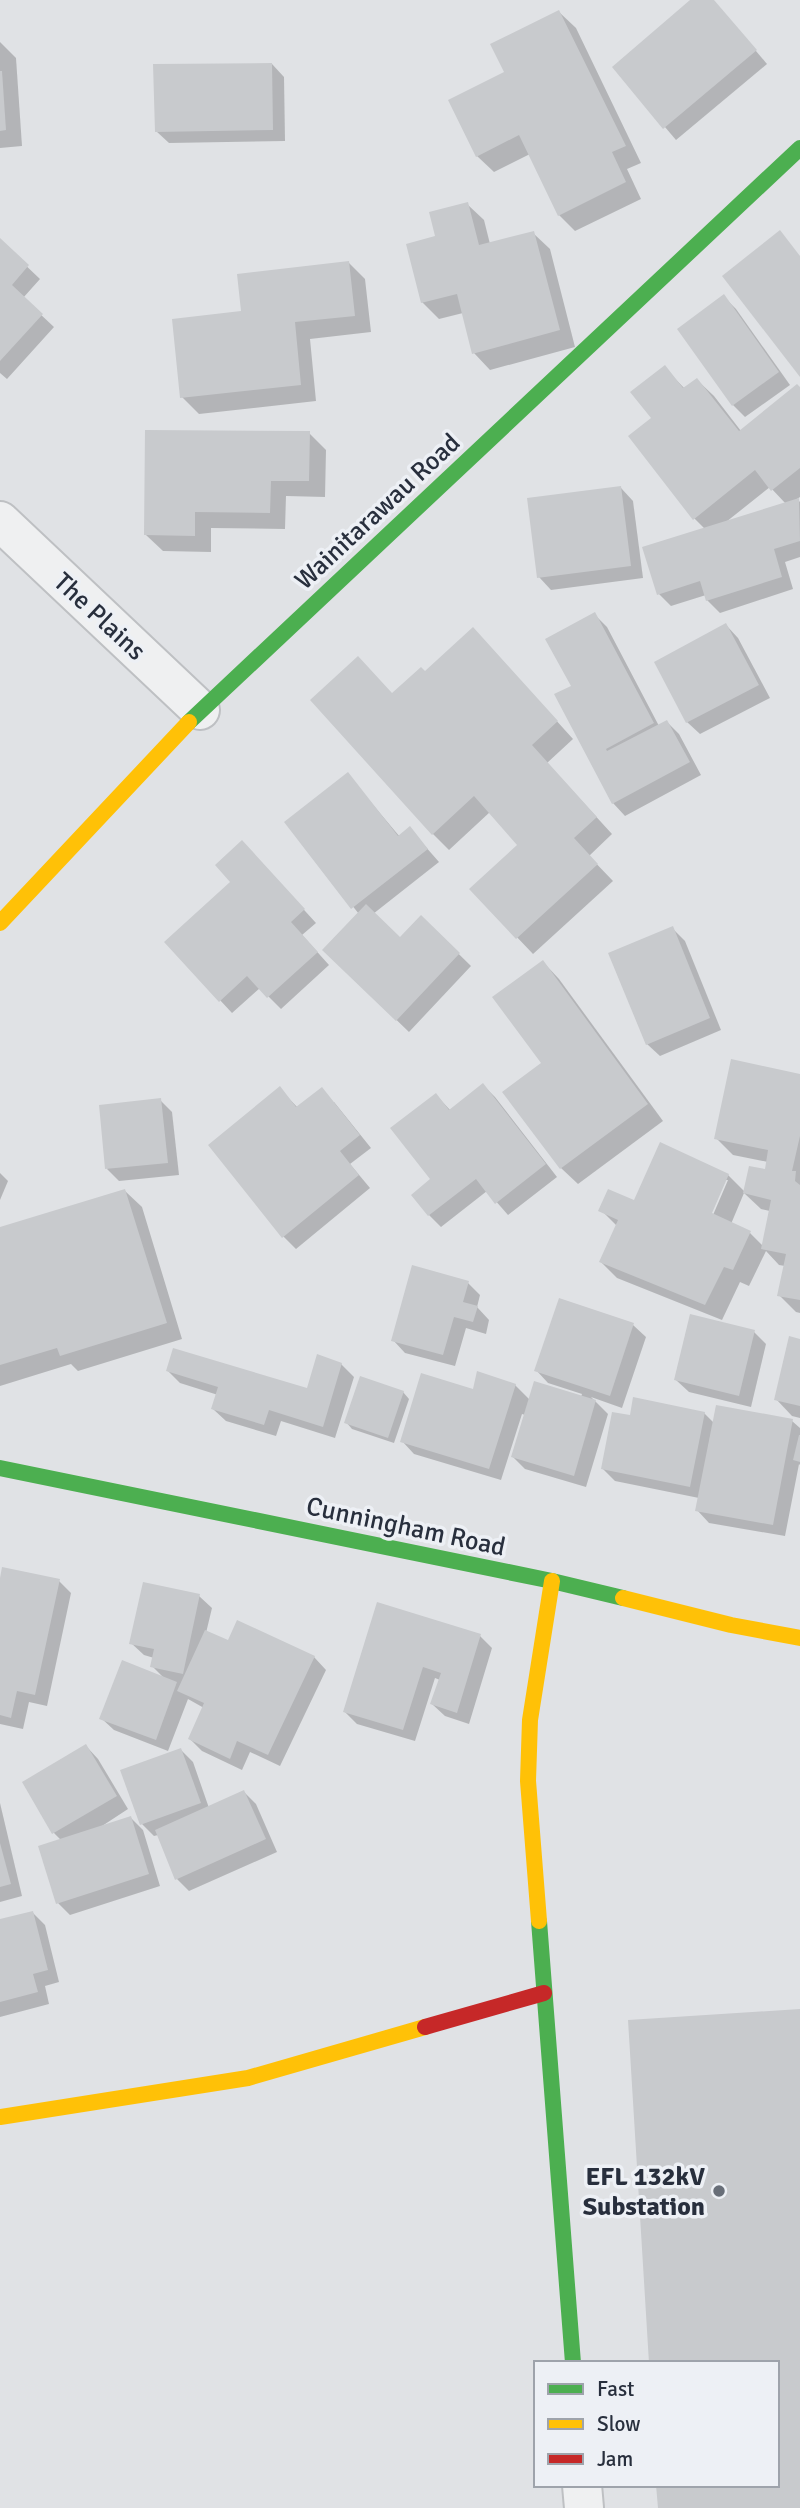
<svg xmlns="http://www.w3.org/2000/svg" width="800" height="2508" font-family="Signika,sans-serif">
<style>
.shadow{fill:#0003;fill-rule:evenodd}
.building{fill:#c8cacd}
.lines{fill:none;stroke-linecap:round;stroke-linejoin:round}
.street-casing{stroke:#bec0c3;stroke-width:42}
.street{stroke:#eff0f1;stroke-width:38}
.fast{stroke:#4caf50;stroke-width:16}
.slow{stroke:#ffc107;stroke-width:16}
.jam{stroke:#c62828;stroke-width:16}
.poi-dot{fill:#686e78;stroke:#edf0f5;stroke-width:2.5}
.labels{text-anchor:middle;stroke-width:7;stroke-linejoin:round;paint-order:stroke}
.street-label{font-size:26px;fill:#282f3d;stroke:#edf0f5}
.poi-label{font-size:26px;font-weight:bold;fill:#282f3d;stroke:#edf0f5;text-anchor:end}
</style>
<rect width="100%" height="100%" fill="#e0e2e5"/>
<g class="shadow">
<path d="M693,0H713L767,64L676,140L614,67Z"/>
<path d="M559,12L576,28L641,163L627,169L641,199L575,231L559,215L530,154L494,172L477,156L507,73Z"/>
<path d="M0,42L16,58L22,146L0,148Z"/>
<path d="M272,64L284,77L285,141L169,143L156,131Z"/>
<path d="M467,204L484,220L490,244L533,233L550,249L575,347L490,370L474,353L463,313L439,319L422,302L437,238Z"/>
<path d="M0,241L40,279L23,298L54,327L7,379L0,373Z"/>
<path d="M349,263L365,279L371,332L310,339L316,401L199,414L182,397L243,313Z"/>
<path d="M724,297L736,309L790,385L745,417L733,405Z"/>
<path d="M664,367L685,389L697,380L714,396L741,431L800,389V497L797,499L800,502V557L785,562L793,589L720,613L707,600L706,595L671,606L659,594L705,529L694,518L654,419ZM770,487L786,504L726,522Z"/>
<path d="M309,433L326,450L325,497L286,496L285,529L211,528V552L163,551L146,535Z"/>
<path d="M621,488L633,501L643,578L551,590L539,577Z"/>
<path d="M594,614L607,627L659,726L667,722L679,734L701,775L625,816L613,803L573,686Z"/>
<path d="M726,625L738,638L770,698L700,734L687,722Z"/>
<path d="M489,646L573,739L547,763L612,834L589,856L613,881L533,954L471,889L520,845L490,812L449,850L433,834L393,695L425,673Z"/>
<path d="M347,774L400,837L410,829L439,862L373,914L400,939L421,917L471,966L409,1032L324,950L359,914L286,823Z"/>
<path d="M254,855L316,923L302,935L329,965L281,1009L260,988L232,1013L166,942L232,882Z"/>
<path d="M672,928L685,941L721,1030L660,1056L647,1044Z"/>
<path d="M543,962L559,979L663,1121L578,1184L561,1168L543,1063Z"/>
<path d="M800,1075V1313L796,1312L779,1295L785,1266L779,1265L766,1251L749,1286L740,1282L722,1320L617,1278L601,1262L617,1226L601,1210L635,1203L728,1175L745,1192L766,1171L768,1162L733,1155L716,1138ZM725,1180H728L710,1222L707,1220ZM744,1193L761,1209L770,1211L763,1246L750,1233L731,1224Z"/>
<path d="M483,1085L495,1097L557,1177L508,1215L487,1191L441,1227L429,1215L433,1180L436,1095L451,1111Z"/>
<path d="M280,1089L298,1108L334,1102L371,1148L350,1164L370,1188L296,1249L283,1236Z"/>
<path d="M160,1100L172,1112L179,1175L119,1181L107,1169Z"/>
<path d="M0,1173L8,1181L0,1200Z"/>
<path d="M125,1191L142,1207L182,1339L78,1371L71,1364L0,1386V1229Z"/>
<path d="M468,1283L480,1295L477,1307L489,1320L486,1334L466,1328L455,1366L405,1353L393,1340Z"/>
<path d="M560,1300L633,1325L646,1337L622,1408L591,1397L608,1414L586,1487L525,1469L513,1457L525,1415L522,1414L501,1480L414,1454L402,1441L474,1391L515,1385L530,1400L581,1397L582,1394L548,1383L536,1370Z"/>
<path d="M754,1332L766,1344L751,1407L689,1392L676,1380Z"/>
<path d="M800,1341V1418L792,1416L776,1399Z"/>
<path d="M341,1364L354,1377L335,1438L281,1421L276,1436L226,1421L213,1409L218,1395L180,1383L168,1371L308,1390Z"/>
<path d="M403,1392L409,1399L394,1443L352,1429L346,1422Z"/>
<path d="M704,1413L714,1423L792,1421L800,1428V1465L799,1464L785,1536L709,1523L697,1510L699,1498L615,1481L603,1469L632,1417Z"/>
<path d="M59,1581L71,1593L47,1706L29,1702L23,1729L0,1724V1587Z"/>
<path d="M199,1596L212,1608L206,1633L229,1643L314,1657L326,1670L280,1766L250,1752L242,1770L202,1751L190,1739L204,1708L188,1699L168,1751L114,1730L101,1718L165,1679L152,1666L154,1658L144,1655L131,1643Z"/>
<path d="M378,1604L480,1636L492,1648L469,1724L445,1716L432,1704L440,1680L435,1678L415,1741L357,1724L345,1712Z"/>
<path d="M86,1746L98,1759L128,1809L99,1828L131,1818L143,1830L160,1886L70,1915L58,1903L61,1840L54,1833L25,1783Z"/>
<path d="M181,1750L193,1762L209,1808L244,1792L256,1804L277,1852L189,1891L177,1879L158,1835L154,1836L142,1824Z"/>
<path d="M0,1803L22,1896L0,1902Z"/>
<path d="M33,1913L45,1925L59,1982L45,1986L49,2004L0,2017V1921Z"/>
</g>
<g class="building">
<path d="M690,0H714L757,50L663,129L612,67Z"/>
<path d="M559,10L626,146L612,152L626,182L558,216L519,135L476,157L448,100L504,72L490,44Z"/>
<path d="M272,63L273,130L155,132L153,64Z"/>
<path d="M0,71H2L6,130L0,131Z"/>
<path d="M468,202L479,245L534,231L560,330L472,354L457,294L421,303L406,244L435,236L429,212Z"/>
<path d="M780,230L800,256V377L722,276Z"/>
<path d="M0,238L29,265L12,285L43,314L0,361Z"/>
<path d="M349,261L355,316L295,322L301,385L180,398L172,319L241,311L237,274Z"/>
<path d="M724,294L779,372L732,406L677,329Z"/>
<path d="M665,365L683,388L697,378L739,431L797,384L800,387V468L771,491L755,470L693,520L628,436L651,418L630,392Z"/>
<path d="M145,430L310,431L309,481H271L270,513L195,512V536L144,535Z"/>
<path d="M621,486L631,566L537,578L527,498Z"/>
<path d="M799,498L800,541L774,549L782,577L706,601L700,581L657,595L642,547Z"/>
<path d="M595,612L654,723L606,749L607,751L667,720L690,762L612,804L554,694L571,686L545,639Z"/>
<path d="M726,623L759,685L686,723L654,662Z"/>
<path d="M473,627L558,721L532,745L597,817L574,838L598,864L516,939L469,889L517,845L474,796L432,835L310,700L358,656L392,693L421,667L425,671Z"/>
<path d="M348,772L398,836L410,826L428,849L351,909L284,822Z"/>
<path d="M242,840L305,909L291,922L318,952L267,998L247,976L219,1002L164,942L230,882L215,865Z"/>
<path d="M366,904L400,937L421,915L460,953L396,1021L322,950Z"/>
<path d="M673,926L710,1018L646,1045L608,953Z"/>
<path d="M543,960L648,1104L560,1169L502,1092L541,1063L492,997Z"/>
<path d="M731,1059L800,1074V1136L792,1171H796L795,1181L800,1185V1300L777,1296L786,1254L761,1249L771,1200L743,1193L749,1166L765,1169L768,1150L714,1139Z"/>
<path d="M483,1083L546,1164L495,1204L476,1179L428,1216L411,1195L430,1179L390,1128L436,1093L449,1110Z"/>
<path d="M280,1086L296,1107L322,1087L360,1135L340,1151L359,1175L282,1238L208,1145Z"/>
<path d="M161,1098L168,1163L105,1169L99,1105Z"/>
<path d="M660,1142L729,1174L712,1213L751,1231L733,1270L724,1267L705,1305L599,1262L618,1220L598,1211L608,1189L634,1200Z"/>
<path d="M125,1189L167,1323L60,1356L57,1348L0,1365V1227Z"/>
<path d="M412,1265L469,1281L463,1302L478,1306L473,1322L454,1317L443,1355L391,1341Z"/>
<path d="M559,1298L634,1323L610,1396L534,1371Z"/>
<path d="M690,1314L755,1330L739,1396L674,1380Z"/>
<path d="M789,1336L800,1339V1406L774,1400Z"/>
<path d="M173,1348L307,1388L317,1354L342,1363L323,1427L269,1410L264,1425L211,1409L218,1387L166,1371Z"/>
<path d="M477,1371L516,1384L489,1469L400,1442L421,1373L473,1389Z"/>
<path d="M360,1376L404,1391L388,1438L344,1423Z"/>
<path d="M534,1381L596,1400L574,1476L511,1457Z"/>
<path d="M633,1397L705,1412L690,1487L601,1469L612,1412L630,1415Z"/>
<path d="M716,1405L793,1419L773,1525L695,1511Z"/>
<path d="M799,1435H800V1462L793,1460Z"/>
<path d="M2,1567L60,1579L35,1695L17,1691L11,1718L0,1715V1578Z"/>
<path d="M143,1582L200,1594L183,1674L150,1667L154,1649L129,1644Z"/>
<path d="M377,1602L481,1634L457,1713L430,1704L441,1673L423,1667L403,1730L343,1712Z"/>
<path d="M237,1620L315,1656L268,1755L237,1741L230,1759L188,1739L204,1703L177,1691L205,1630L228,1640Z"/>
<path d="M122,1660L177,1682L156,1740L99,1719Z"/>
<path d="M86,1744L117,1796L52,1834L22,1782Z"/>
<path d="M181,1748L201,1803L140,1825L120,1770Z"/>
<path d="M244,1790L266,1839L175,1880L155,1830Z"/>
<path d="M131,1816L149,1874L56,1904L38,1846Z"/>
<path d="M0,1843L11,1884L0,1887Z"/>
<path d="M33,1911L48,1970L33,1974L38,1992L0,2002V1919Z"/>
<path d="M800,2009V2508H658L656,2485H777V2363H649L628,2020Z"/>
</g>
<g class="lines">
<g class="street-casing">
<g id="street">
<path d="M0,521L200,710"/>
<path d="M582,2485L584,2508"/>
</g>
</g>
<use href="#street" class="street"/>
<g class="fast">
<path d="M189,722L800,148"/>
<path d="M0,1468L552,1581L623,1598"/>
<path d="M539,1921L573,2363"/>
</g>
<g class="slow">
<path d="M0,923L189,722"/>
<path d="M623,1598L731,1625L800,1638"/>
<path d="M539,1921L528,1781L530,1720L552,1581"/>
<path d="M0,2117L248,2078L425,2027"/>
</g>
<path class="jam" d="M425,2027L544,1993"/>
</g>
<circle class="poi-dot" cx="719" cy="2191" r="7"/>
<g class="labels">
<g class="street-label">
<text transform="translate(377 511) rotate(-43)" y="9">Wainitarawau Road</text>
<text transform="translate(100 616) rotate(43)" y="9">The Plains</text>
<text transform="translate(406 1526) rotate(12)" y="9">Cunningham Road</text>
</g>
<g class="poi-label">
<text x="705" y="2185">EFL 132kV<tspan x="705" dy="30">Substation</tspan></text>
</g>
</g>
<rect x="534" y="2361" width="245" height="126" fill="#edf0f5" stroke="#9ea3ab" stroke-width="2"/>
<rect x="548" y="2384" width="35" height="10" fill="#4caf50" stroke="#9ea3ab" stroke-width="2"/>
<text x="597" y="2396" font-size="21" fill="#282f3d">Fast</text>
<rect x="548" y="2419" width="35" height="10" fill="#ffc107" stroke="#9ea3ab" stroke-width="2"/>
<text x="597" y="2431" font-size="21" fill="#282f3d">Slow</text>
<rect x="548" y="2454" width="35" height="10" fill="#c62828" stroke="#9ea3ab" stroke-width="2"/>
<text x="597" y="2466" font-size="21" fill="#282f3d">Jam</text>
</svg>
